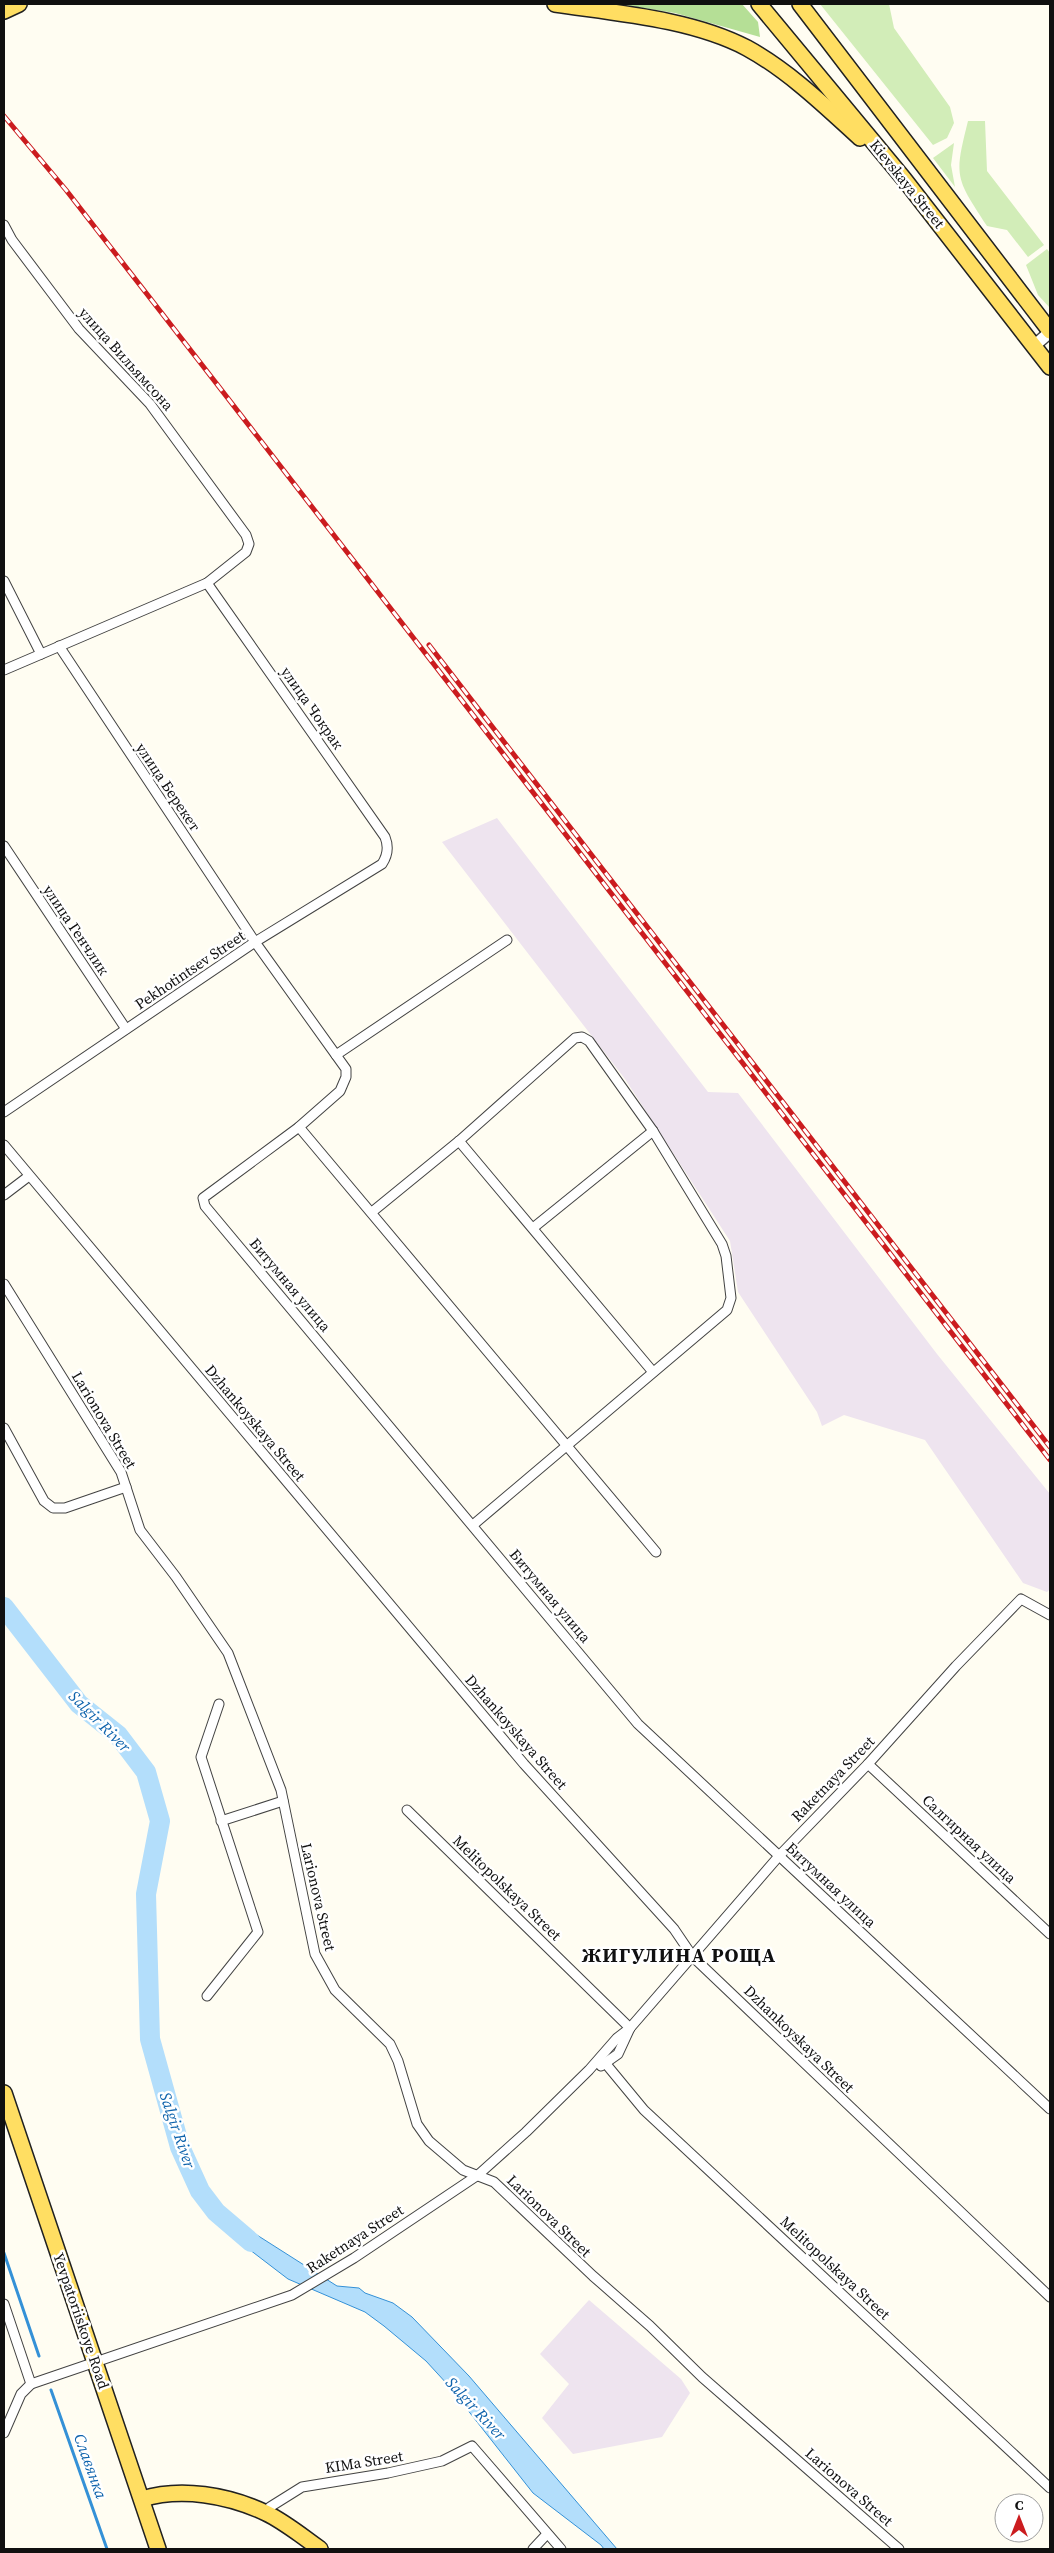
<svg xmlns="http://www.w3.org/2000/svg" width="1054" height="2553" font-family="'Source Serif 4',serif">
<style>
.industrial{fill:#eee4ef}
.green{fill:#d2edb8}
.forest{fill:#b5df96}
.water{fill:#b3defb;stroke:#3491d7}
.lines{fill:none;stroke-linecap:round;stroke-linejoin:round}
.stream{stroke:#3491d7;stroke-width:3}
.river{stroke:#b3defb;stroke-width:20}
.minor-casing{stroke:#434343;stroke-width:11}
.tertiary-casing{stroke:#434343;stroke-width:14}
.primary-casing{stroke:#212121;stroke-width:18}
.minor{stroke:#fff;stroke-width:9}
.tertiary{stroke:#fff;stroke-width:11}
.primary{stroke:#ffde62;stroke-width:15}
.rail-casing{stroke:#cb1c1f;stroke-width:5}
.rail{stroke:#fff;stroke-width:3;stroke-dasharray:9;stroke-linecap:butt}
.labels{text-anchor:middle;stroke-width:5;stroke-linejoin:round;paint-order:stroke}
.street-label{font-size:15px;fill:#101010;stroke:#fff}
.water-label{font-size:16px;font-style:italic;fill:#0e63ac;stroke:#fff}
.district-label{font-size:20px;font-weight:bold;letter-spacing:1px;fill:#101010;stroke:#fff}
</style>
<rect width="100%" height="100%" fill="#fffdf2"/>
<g class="industrial">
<path d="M497,818L708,1092L738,1093L937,1354L1050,1494V1589L1047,1592L1023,1583L925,1440L844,1415L822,1426L817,1412L738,1292L730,1241L625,1079L442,842Z"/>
<path d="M589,2300L681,2379L690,2393L662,2437L573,2454L542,2418L569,2384L540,2354Z"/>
</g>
<g class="green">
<path d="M820,4H889L894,28L950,107L954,123L947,138L933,145Z"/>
<path d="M968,121H985L987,171L1044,245L1028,257L1007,230L987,226C955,177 954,177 968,121Z"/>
<path d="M954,143L951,165L955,187L933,158Z"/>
<path d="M1047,249L1050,253V308L1038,295L1026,265Z"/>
</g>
<path class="forest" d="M618,4H742L758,22L760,37L675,13Z"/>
<path class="water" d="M238,2223L337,2286L359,2288L365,2293L393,2303L412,2317L469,2376L617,2549H604L601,2545L533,2493L448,2385L426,2361L384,2326L365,2312L288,2279L220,2227Z"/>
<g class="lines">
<g class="stream">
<path d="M4,2253L39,2356"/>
<path d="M51,2390L107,2549"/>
</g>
<path class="river" d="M4,1607L79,1704L118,1735L146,1772L160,1821L146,1894L150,2039L180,2147L200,2191L216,2212L251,2242"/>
<g class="minor-casing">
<g id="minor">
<path d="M4,225L12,240L79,329L150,404L246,535L249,544L246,552L207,583L4,670"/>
<path d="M4,581L41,654"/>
<path d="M59,646L255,942L346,1069V1077L340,1091L299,1127L203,1198L205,1206L638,1724L1050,2109"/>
<path d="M4,846L126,1029"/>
<path d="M336,1055L507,940"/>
<path d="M4,1112L255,942L382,864C388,855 389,847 385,837L207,583"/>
<path d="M299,1127L656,1552"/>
<path d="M459,1141L653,1372"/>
<path d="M4,1145L524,1764L674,1929L693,1957L1050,2297"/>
<path d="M4,1195L29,1176"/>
<path d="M372,1212L459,1141L575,1038L582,1037L589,1041L653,1131L722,1244L726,1256L731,1298L727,1310L473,1525"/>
<path d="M533,1228L653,1131"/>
<path d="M4,1284L121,1472L140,1530L176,1577L228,1653L281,1790L315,1954L335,1990L390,2044L398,2061L417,2124L429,2141L463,2170L494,2182L593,2276L650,2326L702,2377L899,2549"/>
<path d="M4,1428L44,1501L53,1508H65L126,1487"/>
<path d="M868,1764L1050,1934"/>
<path d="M407,1810L630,2028"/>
<path d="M221,1821L283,1801"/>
<path d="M207,1996L258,1932L201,1757L219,1704"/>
<path d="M606,2064L644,2110L1050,2488"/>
<path d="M601,2066L618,2054L630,2028"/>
<path d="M4,2304L31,2384"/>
<path d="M4,2433L21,2394L31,2384L292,2295L354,2258L478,2175L526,2132L589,2070L617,2038L630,2028L779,1856L868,1764L956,1666L1021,1599L1050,1615"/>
<path d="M266,2513L270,2507L302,2487L388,2473L442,2461L472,2446L561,2549"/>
<path d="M533,2549L547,2534"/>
</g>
</g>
<g class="tertiary-casing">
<path id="tertiary" d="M1034,346L1050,332"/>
</g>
<g class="primary-casing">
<g id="primary">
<path d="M555,4C616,13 692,19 747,48C789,71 826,107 860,138"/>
<path d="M759,4L904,179L1050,367"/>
<path d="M800,4L1050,331"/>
<path d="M4,11L19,4"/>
<path d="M4,2093L158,2549"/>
<path d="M142,2499C181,2487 228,2495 266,2513C285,2522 303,2537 320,2549"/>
</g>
</g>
<use href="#minor" class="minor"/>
<use href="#tertiary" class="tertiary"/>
<use href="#primary" class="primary"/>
<g class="rail-casing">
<g id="rail">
<path d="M4,116L66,190L199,361L1050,1460"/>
<path d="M429,645L1050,1447"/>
</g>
</g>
<use href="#rail" class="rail"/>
</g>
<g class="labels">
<g class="street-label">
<text transform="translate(907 184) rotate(51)" y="5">Kievskaya Street</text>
<text transform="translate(126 359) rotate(48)" y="5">улица Вильямсона</text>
<text transform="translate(312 708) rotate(55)" y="5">улица Чокрак</text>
<text transform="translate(168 787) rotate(56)" y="5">улица Берекет</text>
<text transform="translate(76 930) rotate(56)" y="5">улица Генчлик</text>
<text transform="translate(190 970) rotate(-34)" y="5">Pekhotintsev Street</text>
<text transform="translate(290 1285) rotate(50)" y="5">Битумная улица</text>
<text transform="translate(104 1420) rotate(59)" y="5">Larionova Street</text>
<text transform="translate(255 1423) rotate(50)" y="5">Dzhankoyskaya Street</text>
<text transform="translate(550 1596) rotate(50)" y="5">Битумная улица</text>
<text transform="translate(516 1732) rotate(49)" y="5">Dzhankoyskaya Street</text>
<text transform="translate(833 1779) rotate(-46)" y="5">Raketnaya Street</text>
<text transform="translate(969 1839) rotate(43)" y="5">Салгирная улица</text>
<text transform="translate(831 1885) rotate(43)" y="5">Битумная улица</text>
<text transform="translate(507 1888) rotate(44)" y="5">Melitopolskaya Street</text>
<text transform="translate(318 1897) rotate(77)" y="5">Larionova Street</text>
<text transform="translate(799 2039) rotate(44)" y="5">Dzhankoyskaya Street</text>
<text transform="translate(549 2216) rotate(44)" y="5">Larionova Street</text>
<text transform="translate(355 2239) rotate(-33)" y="5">Raketnaya Street</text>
<text transform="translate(835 2268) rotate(43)" y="5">Melitopolskaya Street</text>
<text transform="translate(81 2321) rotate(71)" y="5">Yevpatoriiskoye Road</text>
<text transform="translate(364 2462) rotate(-9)" y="5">KIMa Street</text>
<text transform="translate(849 2487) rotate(41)" y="5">Larionova Street</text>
</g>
<g class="water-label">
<text transform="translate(100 1721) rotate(45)" y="6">Salgir River</text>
<text transform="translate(178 2130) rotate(71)" y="6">Salgir River</text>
<text transform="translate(476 2408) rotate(47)" y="6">Salgir River</text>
<text transform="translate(91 2466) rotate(70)" y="6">Славянка</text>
</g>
<g class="district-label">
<text x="679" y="1962">ЖИГУЛИНА РОЩА</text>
</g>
</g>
<rect width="1054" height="2553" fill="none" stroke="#101010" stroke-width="10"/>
<g transform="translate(1019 2518)"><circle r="24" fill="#ffffff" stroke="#9f9f9f"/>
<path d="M0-4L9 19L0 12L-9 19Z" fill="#cb1c1f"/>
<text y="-8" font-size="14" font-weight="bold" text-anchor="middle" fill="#101010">С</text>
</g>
</svg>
